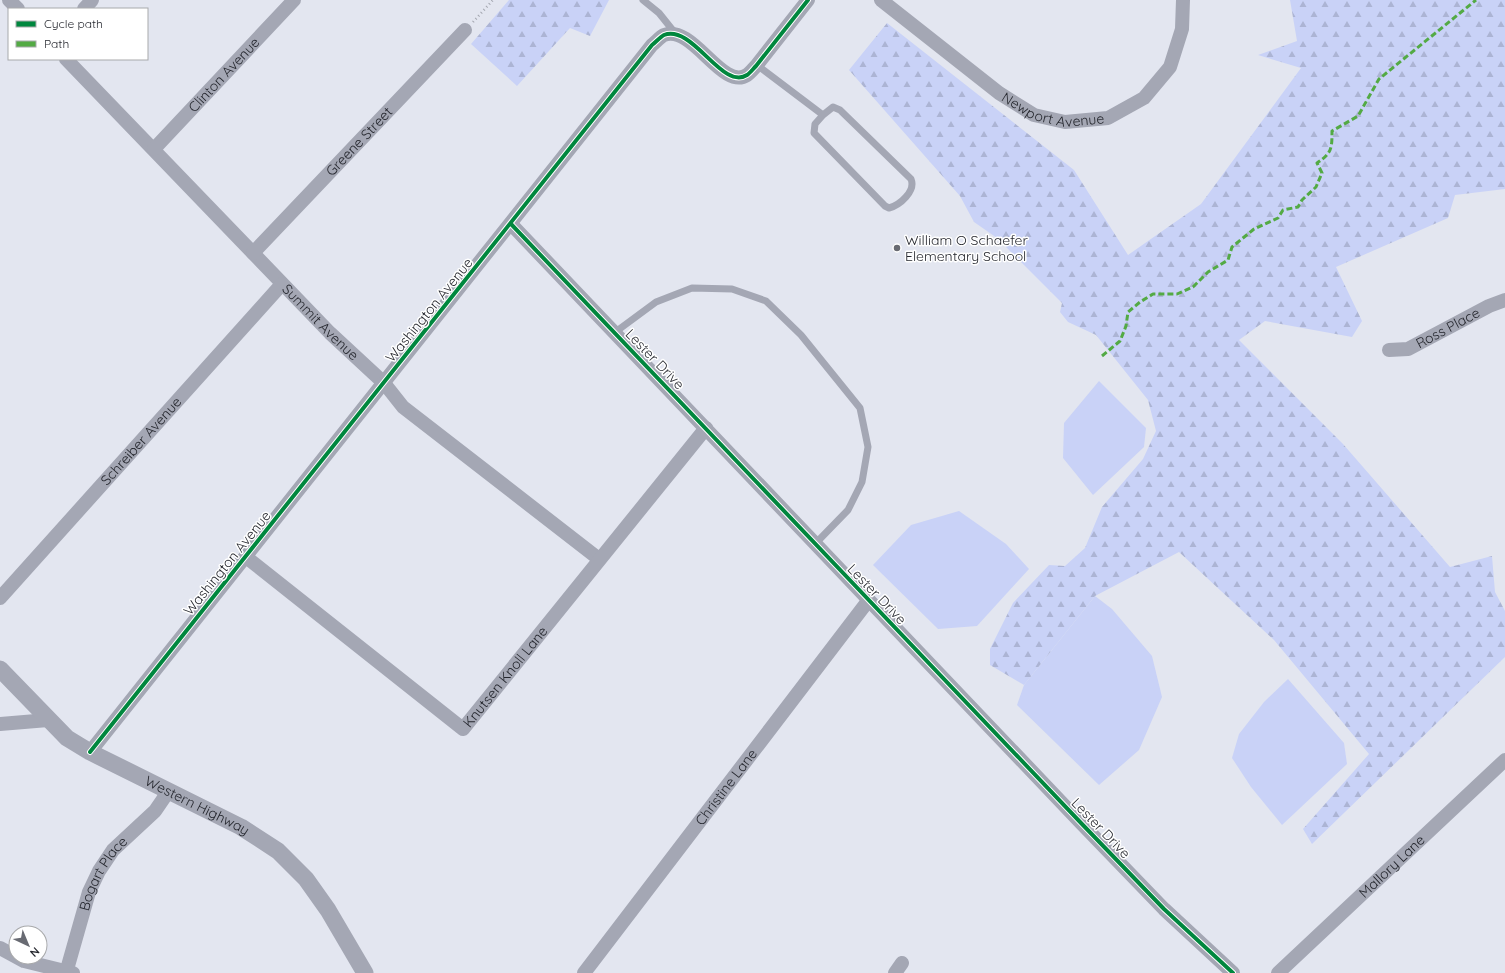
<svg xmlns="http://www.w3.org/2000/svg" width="1505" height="973" font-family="Quicksand,sans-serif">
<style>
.green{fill:#c9d2f7}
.forest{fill:url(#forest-firs)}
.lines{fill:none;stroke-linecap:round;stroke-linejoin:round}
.path{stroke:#a3a6af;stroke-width:2.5;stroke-dasharray:1 3;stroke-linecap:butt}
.service{stroke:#a4a7b4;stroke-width:7}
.minor{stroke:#a4a7b4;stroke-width:14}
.tertiary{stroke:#a4a7b4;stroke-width:17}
.quiet{stroke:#53aa44;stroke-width:3;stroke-dasharray:6 3;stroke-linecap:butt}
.cycleway-casing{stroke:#fff;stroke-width:6}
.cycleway{stroke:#00873e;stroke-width:4}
.poi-dot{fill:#686a72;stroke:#fff;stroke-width:1.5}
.labels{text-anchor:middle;stroke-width:3;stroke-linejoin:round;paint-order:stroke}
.street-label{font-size:14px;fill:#25272e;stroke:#fff}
.poi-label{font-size:14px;fill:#25272e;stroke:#fff;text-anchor:start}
</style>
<defs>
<pattern id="forest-firs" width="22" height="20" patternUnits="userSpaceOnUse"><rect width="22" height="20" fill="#c9d2f7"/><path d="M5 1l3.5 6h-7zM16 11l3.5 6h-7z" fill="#acb4d4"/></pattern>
</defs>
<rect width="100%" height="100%" fill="#e3e6f0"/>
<g class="green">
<path d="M1099,381L1146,428L1144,447L1093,495L1063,458L1064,423Z"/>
<path d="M959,511L1006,544L1029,569L977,626L938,629L873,565L911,525Z"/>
<path d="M1095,596L1112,609L1152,656L1162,697L1139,750L1099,785L1017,705L1024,685Z"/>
<path d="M1288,679L1344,743L1347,764L1282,825L1251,787L1232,758L1239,734L1264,702Z"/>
</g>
<g class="forest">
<path d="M509,0H609L590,36L570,28L517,86L471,44Z"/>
<path d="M1290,0H1505V189L1455,195L1448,218L1336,267L1362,321L1352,337L1265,321L1239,340L1343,444L1450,567L1492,556L1495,592L1505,611V657L1312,844L1303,829L1369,754L1274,640L1179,552L1095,596L1024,685L990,665V649L1013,603L1049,565L1065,566L1085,548L1102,507L1143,459L1156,431L1148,400L1096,335L1068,322L1060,312L1062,303L997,238L974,222L960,196L849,70L887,23L1074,170L1128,255L1201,204L1301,68L1258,55L1297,41Z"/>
</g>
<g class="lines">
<path class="path" d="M473,22L493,0"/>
<g class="service">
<path d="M643,0L659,13L675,33"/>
<path d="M757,65L823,115L833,107L840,110L911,179C916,191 900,205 889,208L885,206L814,133L815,124L823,115"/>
<path d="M614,333L656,302L692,288L732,289L766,301L801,335L860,408L868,447L862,482L848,510L815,544"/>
</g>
<g class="minor">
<path d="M9,0L18,9"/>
<path id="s1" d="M881,0L999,93L1034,115L1065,122L1108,118L1144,98L1170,67L1182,29L1183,0"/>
<path d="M84,9L92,0"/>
<path id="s2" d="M66,59L330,333L384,383L403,407L599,559"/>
<path id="s3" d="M154,149L294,0"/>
<path d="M511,224L1081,823L1164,909L1233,973"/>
<path id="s4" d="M253,253L465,30"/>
<path id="s5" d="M1389,350L1408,349L1489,306L1505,300"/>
<path id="s6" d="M246,557L463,729L706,428"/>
<path id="s7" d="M0,598L282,284"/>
<path d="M0,724L48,720"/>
<path d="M90,752L652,45C656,42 660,37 664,35C693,24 722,91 747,75C750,73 753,69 756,66L808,0"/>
<path d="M0,948L24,961L73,973"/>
<path id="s8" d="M66,973L89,892L99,871L113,850L155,811L168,792"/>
<path id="s9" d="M584,973L868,601"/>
<path d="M895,973L902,963"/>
<path id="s10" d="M1278,973L1505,760"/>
</g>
<path class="tertiary" id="s11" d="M0,669L67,738L90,752L241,827L278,851L306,879L328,910L365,973"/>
<path class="quiet" d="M1102,356L1120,341L1126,326L1128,312L1140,302L1153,294H1177L1193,287L1208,272L1228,260L1232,247L1254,229L1278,218L1283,210L1298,207L1302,200L1316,187L1322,173L1317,163C1332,153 1332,148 1332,131L1358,116L1379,79L1476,0"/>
<g class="cycleway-casing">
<g id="cycleway">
<path d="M511,224L1081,823L1164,909L1233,973"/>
<path d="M90,752L652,45C656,42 660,37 664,35C693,24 722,91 747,75C750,73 753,69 756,66L808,0"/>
</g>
</g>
<use href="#cycleway" class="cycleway"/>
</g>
<circle class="poi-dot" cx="897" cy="248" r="4"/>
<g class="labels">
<g class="street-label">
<text dy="5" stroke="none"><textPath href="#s3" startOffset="102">Clinton Avenue</textPath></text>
<text dy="5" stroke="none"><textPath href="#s1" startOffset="209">Newport Avenue</textPath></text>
<text dy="5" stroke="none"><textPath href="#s4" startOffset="154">Greene Street</textPath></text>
<text transform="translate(429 310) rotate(-51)" y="5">Washington Avenue</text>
<text dy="5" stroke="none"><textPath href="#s2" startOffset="366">Summit Avenue</textPath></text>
<text dy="5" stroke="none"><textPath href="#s5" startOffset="64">Ross Place</textPath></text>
<text transform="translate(655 359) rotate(46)" y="5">Lester Drive</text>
<text dy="5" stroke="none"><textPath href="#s7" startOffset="211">Schreiber Avenue</textPath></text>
<text transform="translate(227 563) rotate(-51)" y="5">Washington Avenue</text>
<text transform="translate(877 594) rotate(46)" y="5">Lester Drive</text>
<text dy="5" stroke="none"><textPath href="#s6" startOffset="344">Knutsen Knoll Lane</textPath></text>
<text dy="5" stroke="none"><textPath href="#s9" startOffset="234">Christine Lane</textPath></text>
<text dy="5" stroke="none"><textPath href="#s11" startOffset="243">Western Highway</textPath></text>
<text transform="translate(1101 828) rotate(46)" y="5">Lester Drive</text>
<text dy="5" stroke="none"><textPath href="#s10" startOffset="156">Mallory Lane</textPath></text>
<text dy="5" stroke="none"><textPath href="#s8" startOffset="107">Bogart Place</textPath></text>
</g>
<g class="poi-label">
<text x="905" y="245">William O Schaefer<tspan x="905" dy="16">Elementary School</tspan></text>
</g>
</g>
<rect x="8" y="8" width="140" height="52" fill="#ffffff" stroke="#a8a9ab"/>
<rect x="16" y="21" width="20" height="6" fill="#00873e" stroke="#a8a9ab"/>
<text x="44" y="28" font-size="12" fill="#25272e">Cycle path</text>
<rect x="16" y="41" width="20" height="6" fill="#53aa44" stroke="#a8a9ab"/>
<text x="44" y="48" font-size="12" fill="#25272e">Path</text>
<g transform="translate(28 945) rotate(136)"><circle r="19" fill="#ffffff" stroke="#a8a9ab"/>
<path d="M0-3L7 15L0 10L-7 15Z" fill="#686a72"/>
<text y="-6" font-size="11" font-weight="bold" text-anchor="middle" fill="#25272e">N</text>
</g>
</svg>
